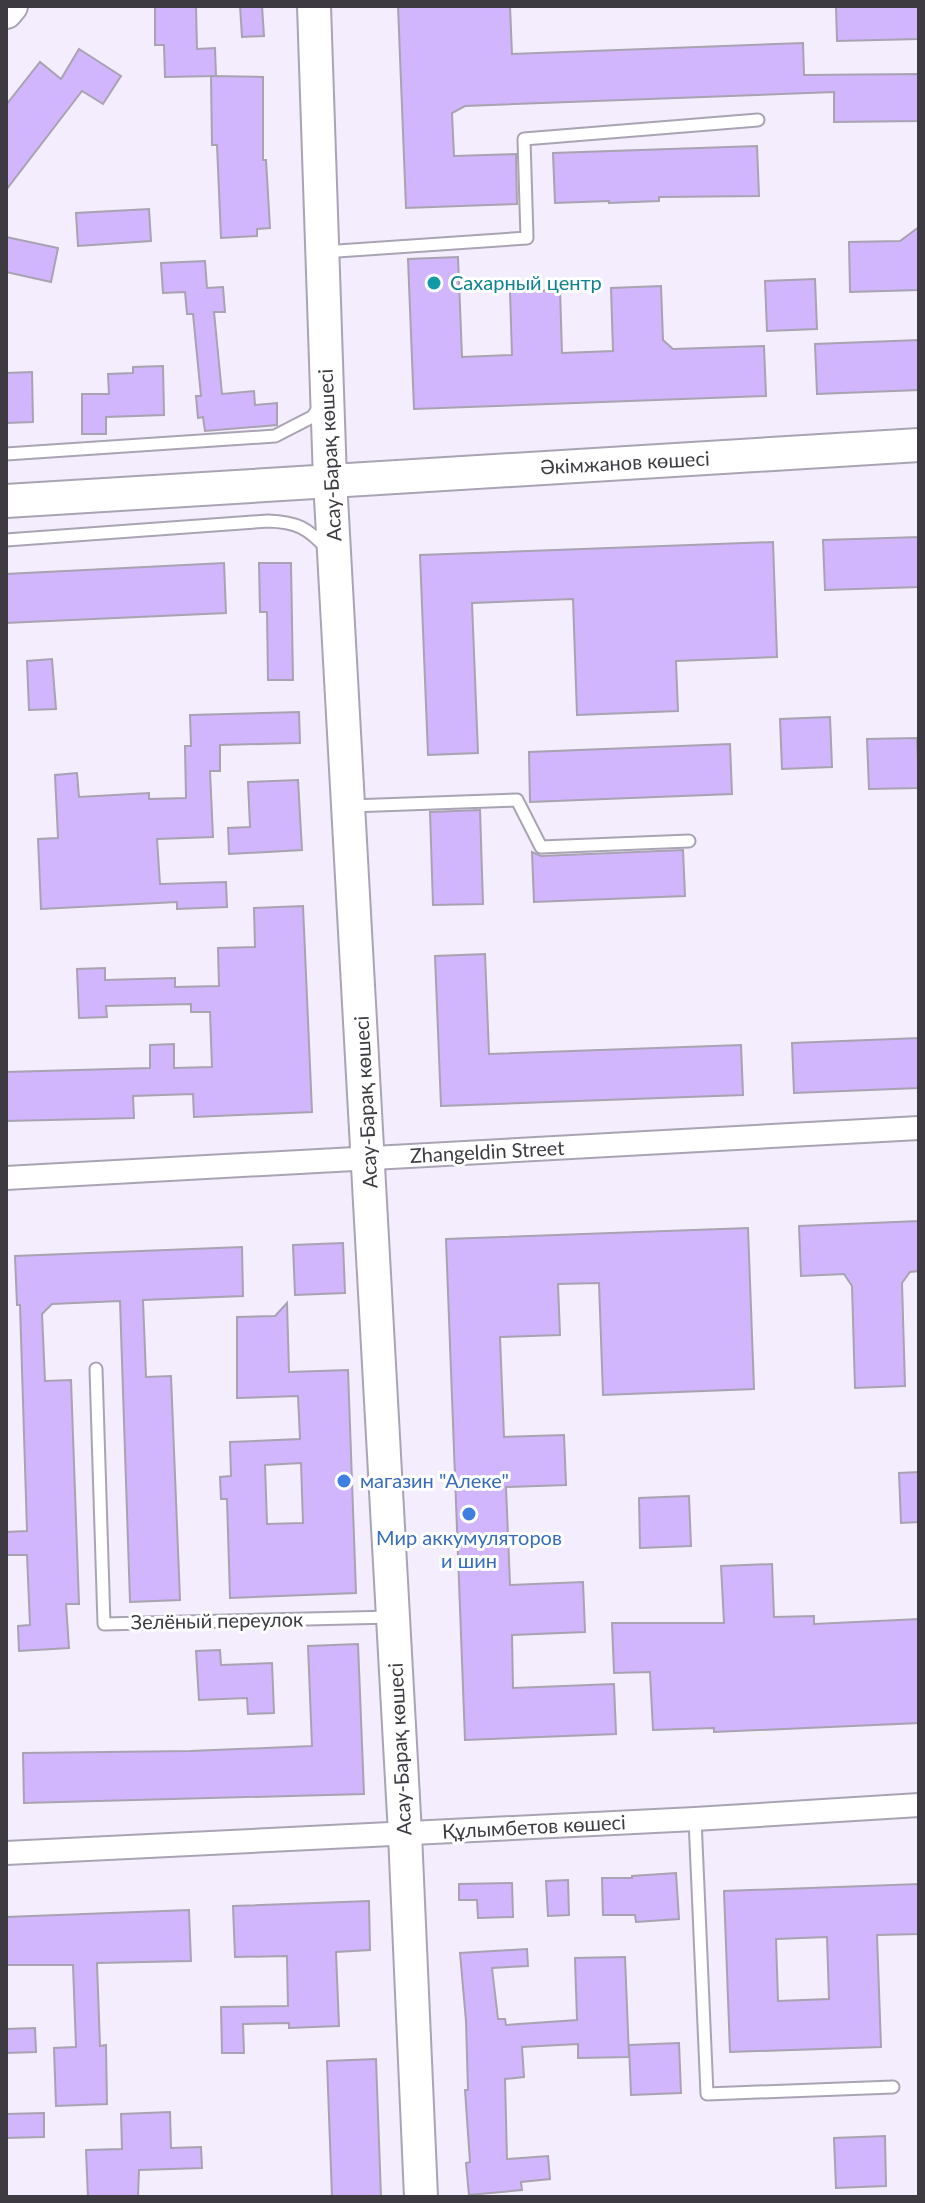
<svg xmlns="http://www.w3.org/2000/svg" width="925" height="2203" font-family="Lato,sans-serif">
<style>
.building{fill:#d2b6fd;stroke:#a8a2b1;stroke-width:2;fill-rule:evenodd}
.lines{fill:none;stroke-linecap:round;stroke-linejoin:round}
.lane-casing{stroke:#a9a4b3;stroke-width:15}
.street-casing{stroke:#a9a4b3;stroke-width:26}
.secondary-casing{stroke:#a9a4b3;stroke-width:36}
.lane{stroke:#fff;stroke-width:11}
.street{stroke:#fff;stroke-width:22}
.secondary{stroke:#fff;stroke-width:32}
.culture-dot{fill:#0f9aa8;stroke:#fff;stroke-width:3}
.shop-dot{fill:#3f7fe0;stroke:#fff;stroke-width:3}
.labels{text-anchor:middle;stroke-width:6;stroke-linejoin:round;paint-order:stroke}
.culture-label{font-size:20px;fill:#0d838f;stroke:#fff;text-anchor:start}
.street-label{font-size:20px;fill:#3d3b41;stroke:#fff}
.shop-label{font-size:20px;fill:#366cbe;stroke:#fff;text-anchor:start}
</style>
<rect width="100%" height="100%" fill="#f3edfd"/>
<g class="building">
<path d="M155,6H196L197,49L215,48L216,76L165,77L164,45H155Z"/>
<path d="M240,6H262L264,36L242,37Z"/>
<path d="M398,6H510L512,54L803,43L804,75L919,74V121L834,122V92L465,106L452,113L454,156L516,154L517,204L406,208Z"/>
<path d="M836,6H919V39L837,41Z"/>
<path d="M79,49L121,76L103,104L82,91L6,190V105L40,62L61,79Z"/>
<path d="M211,76L263,77V160H266L270,228L257,229V236L221,238L217,145H212Z"/>
<path d="M757,146L759,196L659,197V201L609,203V201L555,203L553,153Z"/>
<path d="M149,209L151,241L78,246L76,213Z"/>
<path d="M919,227V290L850,292L849,242L900,241Z"/>
<path d="M6,237L58,248L51,282L6,272Z"/>
<path d="M458,257L462,357L512,355L510,292L560,290L562,353L613,351L611,288L661,286L663,340L673,349L764,346L766,396L414,409L408,259Z"/>
<path d="M205,261L207,288L223,287L225,312H214L222,394L254,391L255,405L277,403V425L205,431L203,417L198,418L196,396H201L193,314H187L185,292L163,293L161,263Z"/>
<path d="M815,279L817,329L767,331L765,281Z"/>
<path d="M919,340V390L817,394L815,344Z"/>
<path d="M163,366L164,415L106,417V434H82V394H109L108,374L133,373V367Z"/>
<path d="M32,372L33,422L6,423V373Z"/>
<path d="M919,537V587L825,590L823,540Z"/>
<path d="M773,542L777,657L676,661L678,711L577,715L573,599L472,603L478,753L428,755L420,555Z"/>
<path d="M224,563L226,613L6,623V574Z"/>
<path d="M259,563H291L293,680H268L267,612H260Z"/>
<path d="M52,659L56,709L29,710L27,661Z"/>
<path d="M299,712L300,743L220,745V771H210L213,837L157,839L160,884L226,882L227,907L177,909V902L41,909L38,839L58,838L55,775L77,773L79,797L149,793V799L186,798L185,746H191L190,715Z"/>
<path d="M830,717L832,767L782,769L780,719Z"/>
<path d="M917,738L919,788L869,789L867,739Z"/>
<path d="M730,744L732,794L530,802L529,752Z"/>
<path d="M298,780L302,850L229,854L228,828L250,827L248,782Z"/>
<path d="M480,810L483,904L433,905L430,812Z"/>
<path d="M683,850L685,896L534,902L532,852L541,856Z"/>
<path d="M303,906L312,1112L194,1117L193,1094L133,1096L134,1118L6,1121V1072L150,1068V1045L174,1044V1068L212,1067L210,1012H191V1004L106,1006L107,1017L79,1018L77,969L105,968V980L175,978V987L219,986L218,948L255,947L254,908Z"/>
<path d="M485,954L489,1054L741,1045L743,1095L441,1106L435,956Z"/>
<path d="M919,1038V1088L794,1093L792,1043Z"/>
<path d="M919,1221V1271L910,1272L902,1283L905,1386L855,1388L852,1286L844,1274L801,1276L799,1226Z"/>
<path d="M748,1228L754,1389L603,1395L599,1283L558,1284L560,1335L500,1337L504,1437L564,1435L566,1485L506,1487L510,1585L583,1582L585,1632L512,1635L513,1688L614,1684L616,1734L465,1740L446,1239Z"/>
<path d="M343,1243L345,1293L295,1295L293,1245Z"/>
<path d="M242,1247L243,1296L143,1300L146,1377L171,1376L180,1600L130,1602L120,1301L52,1304L42,1314L45,1381L71,1380L79,1604H66L69,1648L19,1651L18,1626L30,1625L27,1555H6V1532L27,1531L20,1305H17L15,1256Z"/>
<path d="M287,1303L289,1372L348,1370L356,1593L230,1598L227,1499H221L220,1477L231,1476L230,1442L300,1439L298,1396L237,1398V1317L275,1316ZM301,1463L303,1523L267,1524L265,1465Z"/>
<path d="M919,1472V1522L901,1523L899,1473Z"/>
<path d="M689,1496L691,1546L640,1548L639,1498Z"/>
<path d="M772,1564L774,1617L814,1616V1624L919,1619V1723L714,1732V1728L653,1730L650,1672L614,1673L612,1623H724L721,1566Z"/>
<path d="M358,1644L364,1794L24,1803L23,1753L190,1751L312,1746L308,1646Z"/>
<path d="M220,1650L221,1665L272,1663L274,1713L248,1714L247,1698L199,1700L196,1651Z"/>
<path d="M676,1873L679,1919L636,1922L635,1915H603L602,1878H632V1876Z"/>
<path d="M568,1880L569,1915L548,1916L546,1881Z"/>
<path d="M512,1883L513,1917L478,1918L477,1900H459V1884Z"/>
<path d="M919,1884V1934L877,1935L881,2047L730,2052L724,1891ZM827,1937L829,1999L778,2001L776,1939Z"/>
<path d="M369,1901L370,1950L336,1952L339,2026L289,2028V2023L243,2024L244,2053H222L221,2007L288,2006L287,1956L235,1957L233,1906Z"/>
<path d="M189,1910L191,1961L97,1963L100,2046L106,2045L107,2104L56,2106L54,2048L76,2047L73,1965H6V1917Z"/>
<path d="M527,1949L528,1966L492,1968L498,2019H505L506,2025L577,2020L575,1958L625,1957L629,2057L578,2058V2044L522,2047L524,2077L505,2079L507,2159L548,2156L550,2179L521,2182L522,2190L469,2195L466,2163L470,2162L465,2090H468L466,2021L460,1953Z"/>
<path d="M35,2028L36,2052L6,2053V2029Z"/>
<path d="M679,2043L681,2093L631,2095L629,2045Z"/>
<path d="M376,2059L381,2197H332L327,2061Z"/>
<path d="M170,2112L171,2148L201,2147L202,2168L139,2170L138,2197H88L86,2150L122,2149L121,2114Z"/>
<path d="M44,2113V2137L6,2138V2114Z"/>
<path d="M885,2136L886,2186L836,2188L834,2138Z"/>
</g>
<g class="lines">
<g class="lane-casing">
<g id="lane">
<path d="M323,252L527,238L524,139L758,120"/>
<path d="M6,454L275,436L312,417L319,408"/>
<path d="M6,540L268,521C297,522 308,528 327,549"/>
<path d="M351,806L517,800L541,847L689,841"/>
<path d="M96,1369L104,1624L392,1617"/>
<path d="M695,1819L707,2094L893,2087"/>
</g>
</g>
<g class="street-casing">
<g id="street">
<path d="M6,1178L919,1128"/>
<path d="M6,1853L695,1819L919,1805"/>
</g>
</g>
<g class="secondary-casing">
<g id="secondary">
<path d="M314,6L330,480L405,1834L421,2197"/>
<path d="M6,12L11,6"/>
<path d="M6,501L919,445"/>
</g>
</g>
<use href="#lane" class="lane"/>
<use href="#street" class="street"/>
<use href="#secondary" class="secondary"/>
</g>
<circle class="culture-dot" cx="434" cy="283" r="8"/>
<g class="shop-dot">
<circle cx="344" cy="1481" r="8"/>
<circle cx="469" cy="1514" r="8"/>
</g>
<g class="labels">
<g class="culture-label">
<text x="450" y="290">Сахарный центр</text>
</g>
<g class="street-label">
<text transform="translate(330 455) rotate(-93)" y="7">Асау-Барақ көшесі</text>
<text transform="translate(625 463) rotate(-3)" y="7">Әкімжанов көшесі</text>
<text transform="translate(366 1102) rotate(-93)" y="7">Асау-Барақ көшесі</text>
<text transform="translate(487 1152) rotate(-3)" y="7">Zhangeldin Street</text>
<text transform="translate(217 1621) rotate(-1)" y="7">Зелёный переулок</text>
<text transform="translate(400 1749) rotate(-93)" y="7">Асау-Барақ көшесі</text>
<text transform="translate(534 1827) rotate(-3)" y="7">Құлымбетов көшесі</text>
</g>
<g class="shop-label">
<text x="360" y="1488">магазин "Алеке"</text>
<text x="469" y="1545" text-anchor="middle">Мир аккумуляторов<tspan x="469" dy="23">и шин</tspan></text>
</g>
</g>
<rect width="925" height="2203" fill="none" stroke="#3d3b41" stroke-width="16"/>
</svg>
